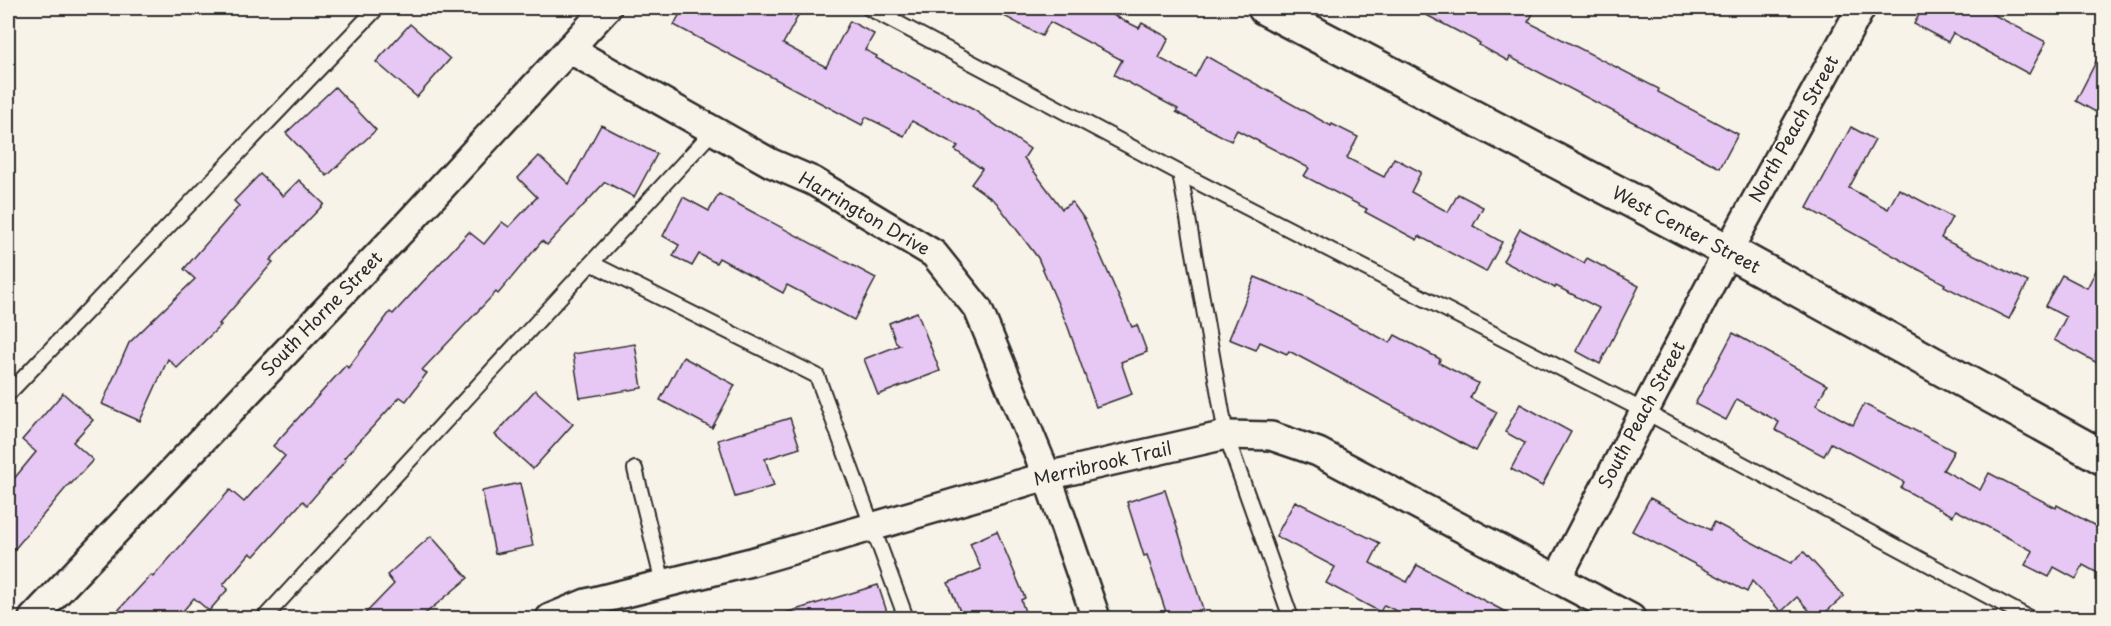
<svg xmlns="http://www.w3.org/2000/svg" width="2111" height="626" font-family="'Playpen Sans',sans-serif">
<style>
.building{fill:#e7c7f4;stroke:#2b2b2b;stroke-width:1.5}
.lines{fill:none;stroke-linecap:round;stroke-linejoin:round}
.service-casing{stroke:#2b2b2b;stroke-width:18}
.minor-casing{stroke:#2b2b2b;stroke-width:32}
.tertiary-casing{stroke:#2b2b2b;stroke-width:38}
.service{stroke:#f7f3e8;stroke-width:14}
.minor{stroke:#f7f3e8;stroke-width:27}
.tertiary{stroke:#f7f3e8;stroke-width:33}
.labels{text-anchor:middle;stroke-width:4.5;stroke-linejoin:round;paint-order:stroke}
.street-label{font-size:18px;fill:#2b2b2b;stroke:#f7f3e8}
</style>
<rect width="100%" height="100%" fill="#f7f3e8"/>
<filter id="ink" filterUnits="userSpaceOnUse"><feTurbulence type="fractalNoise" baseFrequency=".0167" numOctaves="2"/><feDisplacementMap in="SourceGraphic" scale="12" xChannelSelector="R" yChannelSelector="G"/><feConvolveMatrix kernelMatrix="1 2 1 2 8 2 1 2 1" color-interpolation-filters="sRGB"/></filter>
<g filter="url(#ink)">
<g class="building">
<path d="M683,8H782L798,16L783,44L826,67L850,21L874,34L865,50L877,56L876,58L974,110L1030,149L1024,158L1062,209L1072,202L1085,220L1132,327L1137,325L1147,352L1121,362L1132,394L1096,407L1068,327L1038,258L996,202L971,184L982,169L955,150L958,146L912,121L904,136L866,117L862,125L674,25Z"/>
<path d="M989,8H1099L1139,28L1142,23L1169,38L1159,58L1195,77L1206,56L1331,126L1332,124L1358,137L1347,158L1384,177L1394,158L1421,172L1411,192L1448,212L1458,194L1483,207L1473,226L1502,242L1486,272L1419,236L1417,240L1365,212L1367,209L1304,176L1309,168L1237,130L1231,141L1176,112L1178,109L1114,75L1122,60L1050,22L1042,36Z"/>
<path d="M1413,8H1520L1533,14L1528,22L1659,89L1658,92L1738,134L1720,168L1510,57L1508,61L1479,45L1480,43Z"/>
<path d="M1923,8H1981L2046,42L2029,74L1953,33L1948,42L1914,24Z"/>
<path d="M410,24L450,59L417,97L376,62Z"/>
<path d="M2103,48V116L2076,101Z"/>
<path d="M335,87L376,130L327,176L286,133Z"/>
<path d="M601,125L657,154L634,197L605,182L547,245L542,241L498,294L496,292L422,370L427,373L406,401L400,397L344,458L346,460L307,505L303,501L254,556L250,553L223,585L228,589L209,611L194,598L177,618H111L151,575L153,577L230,490L244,502L285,456L273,446L346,365L348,368L390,312L393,314L469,232L484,244L502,222L509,227L537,197L518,178L539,156L569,184Z"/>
<path d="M1851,127L1875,140L1849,188L1888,209L1899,189L1952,217L1941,238L2028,282L2009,319L1944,286L1945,284L1807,208Z"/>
<path d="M260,174L283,196L299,180L324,204L270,260L273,262L219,324L221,325L177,368L168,359L140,421L102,404L129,343L195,279L184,269L239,206L234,201Z"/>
<path d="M719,194L876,278L854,320L787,285L783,293L719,258L716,263L699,254L692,266L673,256L679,245L663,236L683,197L709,211Z"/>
<path d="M1520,229L1584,263L1587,258L1639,286L1600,364L1576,351L1599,308L1556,286L1555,288L1503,261Z"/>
<path d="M2103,257V366L2054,340L2066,317L2045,306L2062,275L2087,288Z"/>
<path d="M1255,277L1306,298L1390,343L1395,335L1440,359L1439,363L1478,383L1470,398L1497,412L1476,451L1289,351L1287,354L1260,342L1256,350L1229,339Z"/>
<path d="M917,312L940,371L878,395L864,359L900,345L896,343L889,323Z"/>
<path d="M1733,333L1827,385L1816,405L1853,425L1864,404L1954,451L1943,470L1980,490L1989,473L2056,508L2057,505L2103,530V576L2083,565L2076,579L2054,567L2049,577L2025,565L2033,551L1956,510L1953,516L1901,488L1904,482L1831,443L1824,456L1775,430L1779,422L1737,399L1726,420L1695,404Z"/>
<path d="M635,344L642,388L580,398L573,354Z"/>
<path d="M683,357L735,385L712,428L660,400Z"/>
<path d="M535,390L573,424L533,469L495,435Z"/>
<path d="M63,393L93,420L73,442L93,460L71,484L70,483L8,557V486L36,452L22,440Z"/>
<path d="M1520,404L1571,432L1542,486L1511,469L1525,443L1505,432Z"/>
<path d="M790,418L800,448L765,459L774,486L735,497L718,440Z"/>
<path d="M520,483L533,546L495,554L482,491Z"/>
<path d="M1165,490L1203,609L1174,618H1168L1147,555L1144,556L1127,502Z"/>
<path d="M1650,498L1710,530L1714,522L1791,563L1804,552L1844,596L1819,618H1816L1797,597L1781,612L1752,581L1747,592L1632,531Z"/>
<path d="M1295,501L1380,543L1370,563L1407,582L1417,565L1517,618H1411L1384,605L1380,612L1326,583L1335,567L1276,536Z"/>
<path d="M997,531L1025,598L1021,600L1027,618H963L948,583L981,569L970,543Z"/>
<path d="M431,536L468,578L420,618H361L394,584L387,575Z"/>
<path d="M878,585L889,618H786L785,613Z"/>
</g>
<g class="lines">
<g class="service-casing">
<g id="service">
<path d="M869,8L1180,173L1644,411L2029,618"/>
<path d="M1180,173L1226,435L1291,618"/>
<path d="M593,264L817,376L906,618"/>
<path d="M8,394L377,8"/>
<path d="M635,469L663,583"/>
<path d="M264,618L713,131"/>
</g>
</g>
<g class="minor-casing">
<g id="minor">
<path d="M569,49L771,163L813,181L934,254L978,309L1047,476L1096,618"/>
<path d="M1557,579L1728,251L1861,8"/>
<path d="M33,618L403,229L607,8"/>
<path d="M550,618L586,603L751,562L1047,476L1226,435L1271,436L1318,452L1631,618"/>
</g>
</g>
<g class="tertiary-casing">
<path id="tertiary" d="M1265,8L1728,251L2104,458"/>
</g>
<use href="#service" class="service"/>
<use href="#minor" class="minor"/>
<use href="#tertiary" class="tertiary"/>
</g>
</g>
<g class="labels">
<g class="street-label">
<text transform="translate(1794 129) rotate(-61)" y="6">North Peach Street</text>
<text transform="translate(864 214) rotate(30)" y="6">Harrington Drive</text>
<text transform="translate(1686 230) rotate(28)" y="6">West Center Street</text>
<text transform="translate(322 314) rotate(-46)" y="6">South Horne Street</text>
<text transform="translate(1642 415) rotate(-62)" y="6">South Peach Street</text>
<text transform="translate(1103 464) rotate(-13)" y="6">Merribrook Trail</text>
</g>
</g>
<rect width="2111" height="626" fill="none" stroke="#f7f3e8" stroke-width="30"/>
<rect x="15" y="15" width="2081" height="596" fill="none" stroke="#2b2b2b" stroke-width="2" filter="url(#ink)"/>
</svg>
